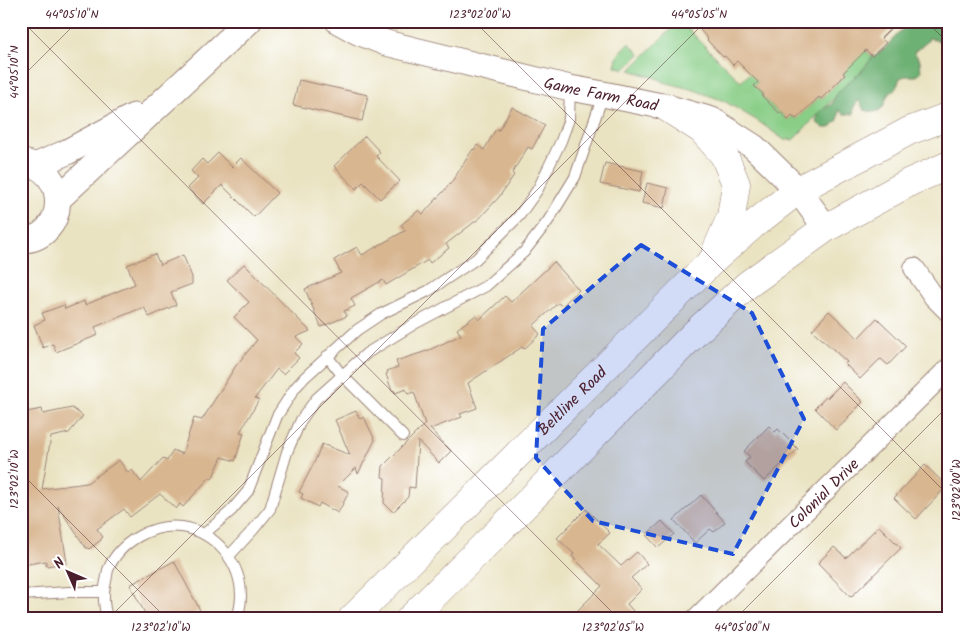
<svg xmlns="http://www.w3.org/2000/svg" width="970" height="640" font-family="Kalam,sans-serif">
<style>
.green{fill:#89ce87;stroke:#6a7659}
.forest{fill:#6eb174;stroke:#5c6850}
.building{fill:#d8b690}
.lines{fill:none;stroke-linecap:round;stroke-linejoin:round}
.service-casing{stroke:#9a8176;stroke-width:12}
.minor-casing{stroke:#9a8176;stroke-width:22}
.tertiary-casing{stroke:#9a8176;stroke-width:27}
.primary-casing{stroke:#9a8176;stroke-width:29}
.service{stroke:#fff;stroke-width:10}
.minor{stroke:#fff;stroke-width:20}
.tertiary{stroke:#fff;stroke-width:25}
.primary{stroke:#fff;stroke-width:28}
.marked{fill:#1d4ed8;fill-opacity:0.2;stroke:#1d4ed8;stroke-width:4;stroke-dasharray:10 6;stroke-linejoin:round}
.ticks{fill:none;stroke:#4a1f2b;stroke-width:1;stroke-opacity:0.45}
.labels{text-anchor:middle;stroke-width:4.5;stroke-linejoin:round;paint-order:stroke}
.street-label{font-size:16px;fill:#4a1f2b;stroke:#fff}
.neatline{fill:none;stroke:#4a1f2b;stroke-width:2}
.ticks-label{font-size:12px;text-anchor:middle;fill:#4a1f2b}
</style>
<rect width="100%" height="100%" fill="#fff"/>
<filter id="ink" filterUnits="userSpaceOnUse"><feTurbulence type="fractalNoise" baseFrequency=".02" numOctaves="2"/><feDisplacementMap in="SourceGraphic" scale="10" xChannelSelector="R" yChannelSelector="G"/><feConvolveMatrix kernelMatrix="1 2 1 2 8 2 1 2 1" color-interpolation-filters="sRGB"/></filter>
<filter id="wash" filterUnits="userSpaceOnUse"><feTurbulence type="fractalNoise" baseFrequency=".0096" numOctaves="4" result="noise"/><feDisplacementMap in="SourceGraphic" scale="20" xChannelSelector="R" yChannelSelector="G"/><feGaussianBlur stdDeviation="1.12" result="paint"/><feColorMatrix in="noise" values="0 0 0 0 0 0 0 0 0 0 0 0 0 0 0 0 0 1.4 0 .05"/><feComposite in="paint" operator="in"/></filter>
<g filter="url(#wash)">
<rect width="100%" height="100%" fill="#eae3c2"/>
<g class="green">
<path d="M679,21H680L741,82L753,70L758,82L755,86L763,94L762,96L779,113L780,112L788,120L792,116L796,119L819,97L821,99L845,75L843,73L863,48L874,58L793,140L789,139L786,141L758,121L724,101L694,90L664,82L659,79L630,70Z"/>
<path d="M628,44H630L640,54L625,69L615,66L618,55Z"/>
</g>
<path class="forest" d="M910,21H949V40L940,41L929,38L927,42L914,52L920,61L921,72L917,76H905L900,78L896,88L887,96L884,106L880,110L874,112L864,110L859,100L853,108L854,114H844L839,110L838,120L830,128H824L816,122L819,112L832,104L837,94L848,82L861,72L871,59L884,49Z"/>
<g id="blocks">
<g class="building">
<path d="M709,21H898L881,38L886,43L872,56L866,50L843,73L845,75L821,99L819,97L796,119L792,116L788,120L780,112L779,113L762,96L763,94L754,86L758,82L737,61L733,65L725,56L723,57L707,40L708,39L700,30Z"/>
<path d="M299,80L368,95L362,121L293,105Z"/>
<path d="M512,107L545,125L532,149L528,147L512,173L514,175L499,197L478,220H477L446,244L449,248L430,263L428,260L386,285L383,280L351,298L355,306L344,311L347,316L321,327L305,289L341,273L334,260L357,247L362,255L406,230L401,225L419,210L423,214L451,183L473,149L474,150L477,145L484,150L496,129L499,130Z"/>
<path d="M365,136L380,152L376,156L400,181L380,199L363,182L356,189L334,166Z"/>
<path d="M218,153L232,167L241,158L277,193L254,217L222,185L203,204L188,188L198,178L191,171L202,159L207,164Z"/>
<path d="M605,163L643,171L639,192L600,184Z"/>
<path d="M647,183L668,188L664,208L642,203Z"/>
<path d="M155,254L160,265L183,255L192,277V284L171,292L176,305L149,317L144,307L95,327L98,335L56,352L53,344L43,348L34,325L45,320L42,313L64,305L65,309L84,301L85,305L135,284L127,265Z"/>
<path d="M554,262L579,290L562,306L558,303L533,326L540,334L524,349L522,347L468,383L477,408L460,414L462,417L430,429L451,451L439,463L418,441L415,488L409,487L408,497L393,512L384,503L385,478L382,477L383,466L425,424L414,392L408,394L406,389L395,393L394,390L392,391L386,374L388,373L387,371L398,367L396,361L427,351L461,335L457,329L476,315L479,320L505,296L511,302Z"/>
<path d="M244,264L310,331L296,337L303,344L294,353L299,358L283,374L277,369L255,398L259,400L240,432L244,433L235,461L222,457L212,479L209,478L183,507L180,504L176,509L160,494L130,517L124,509L97,529L103,537L101,539V540L89,549L88,548H86L58,506L67,563L46,566V561L21,565V471L26,442L21,443V413L42,409L43,414L72,408L83,416L69,433L51,437L42,489L87,483L119,460L128,473L132,470L141,482L163,458L167,461L173,450L182,454L194,418L202,420L235,367L257,340L234,317L249,302L227,280Z"/>
<path d="M829,311L858,338L877,318L906,346L888,365L881,359L879,360L860,379L845,364L847,362L812,330Z"/>
<path d="M843,382L863,402L848,417L849,418L836,430L815,408L826,397L827,398Z"/>
<path d="M356,411L360,419L364,417L375,440L358,474L356,468L338,486L349,492L338,513L320,503L318,507L301,498L303,494L299,492L314,463L322,444L350,455L335,420Z"/>
<path d="M769,426L775,432L778,429L798,449L764,481L745,462L750,457L744,451Z"/>
<path d="M925,465L947,486L916,519L894,498Z"/>
<path d="M701,495L725,522L714,532L710,529L695,543L674,520Z"/>
<path d="M586,509L610,533L598,544L621,566L637,552L647,564L631,578L642,589L627,604L633,611L625,619H569L602,586L572,556L574,554L557,538Z"/>
<path d="M662,521L674,534L658,548L646,535Z"/>
<path d="M879,526L901,548L851,597L818,563L834,547L846,558Z"/>
<path d="M174,561L200,610L185,619H148L130,585Z"/>
</g>
</g>
</g>
<g filter="url(#ink)">
<use href="#blocks" fill-opacity="0" stroke="#9a8176" stroke-width="1"/>
<g class="lines">
<g class="service-casing">
<g id="service">
<path d="M327,356L342,375L403,436"/>
<path d="M204,534L231,511L248,491L277,416L295,388L305,377L357,330L381,314L428,291L476,259L519,216L538,189L561,141L569,119L570,88"/>
<path d="M229,556L253,530L270,509L287,452L301,420L316,399L367,353L416,323L486,286L524,252L548,221L575,177L603,95"/>
<path d="M21,595L69,592H103"/>
<path d="M108,619C103,607 103,593 106,581C107,578 107,574 108,570C119,542 153,523 182,527C216,532 241,563 241,596C241,603 239,612 237,619"/>
</g>
</g>
<g class="minor-casing">
<g id="minor">
<path d="M914,268L934,297L949,312"/>
<path id="s1" d="M696,619L949,368"/>
</g>
</g>
<g class="tertiary-casing">
<g id="tertiary">
<path id="s2" d="M338,21L358,32L386,43L570,88L603,94L666,107L712,120L754,147L798,190L826,228"/>
<path d="M35,166L67,152L134,116"/>
<path d="M58,199L249,21"/>
<path d="M21,240C67,240 72,169 22,162"/>
</g>
</g>
<g class="primary-casing">
<g id="primary">
<path d="M666,107L702,130L724,155L736,184L731,217L716,251"/>
<path id="s3" d="M352,619L710,263L753,225L798,190L909,131L949,116"/>
<path d="M410,619L523,507L696,332L747,285L826,228L910,182L949,165"/>
</g>
</g>
<use href="#service" class="service"/>
<use href="#minor" class="minor"/>
<use href="#tertiary" class="tertiary"/>
<use href="#primary" class="primary"/>
</g>
</g>
<path class="marked" d="M641,245L752,313L804,419L733,554L593,521L536,458L543,329Z"/>
<path class="ticks" d="M22,21L619,619M474,21L949,496M926,21L949,44M21,78L78,21M21,473L167,619M108,619L706,21M735,619L949,405"/>
<g class="labels">
<g class="street-label">
<text dy="6" stroke="none"><textPath href="#s2" startOffset="274">Game Farm Road</textPath></text>
<text dy="6" stroke="none"><textPath href="#s3" startOffset="310">Beltline Road</textPath></text>
<text dy="6" stroke="none"><textPath href="#s1" startOffset="179">Colonial Drive</textPath></text>
</g>
</g>
<rect width="970" height="640" fill="none" stroke="#fff" stroke-width="55"/>
<g transform="translate(68 572) rotate(315)" stroke="#ffffff" stroke-width="4" paint-order="stroke">
<path d="M0-4L9 19L0 12L-9 19Z" fill="#4a1f2b"/>
<text y="-8" font-size="14" font-weight="bold" text-anchor="middle" fill="#4a1f2b">N</text>
</g>
<rect x="28" y="28" width="914" height="584" class="neatline"/>
<g class="ticks-label">
<text x="72" y="18">44°05'10"N</text>
<text x="480" y="18">123°02'00"W</text>
<text x="699" y="18">44°05'05"N</text>
<text transform="translate(14 72) rotate(-90)" y="4">44°05'10"N</text>
<text transform="translate(14 479) rotate(-90)" y="4">123°02'10"W</text>
<text transform="translate(956 490) rotate(-90)" y="4">123°02'00"W</text>
<text x="161" y="631">123°02'10"W</text>
<text x="613" y="631">123°02'05"W</text>
<text x="742" y="631">44°05'00"N</text>
</g>
</svg>
